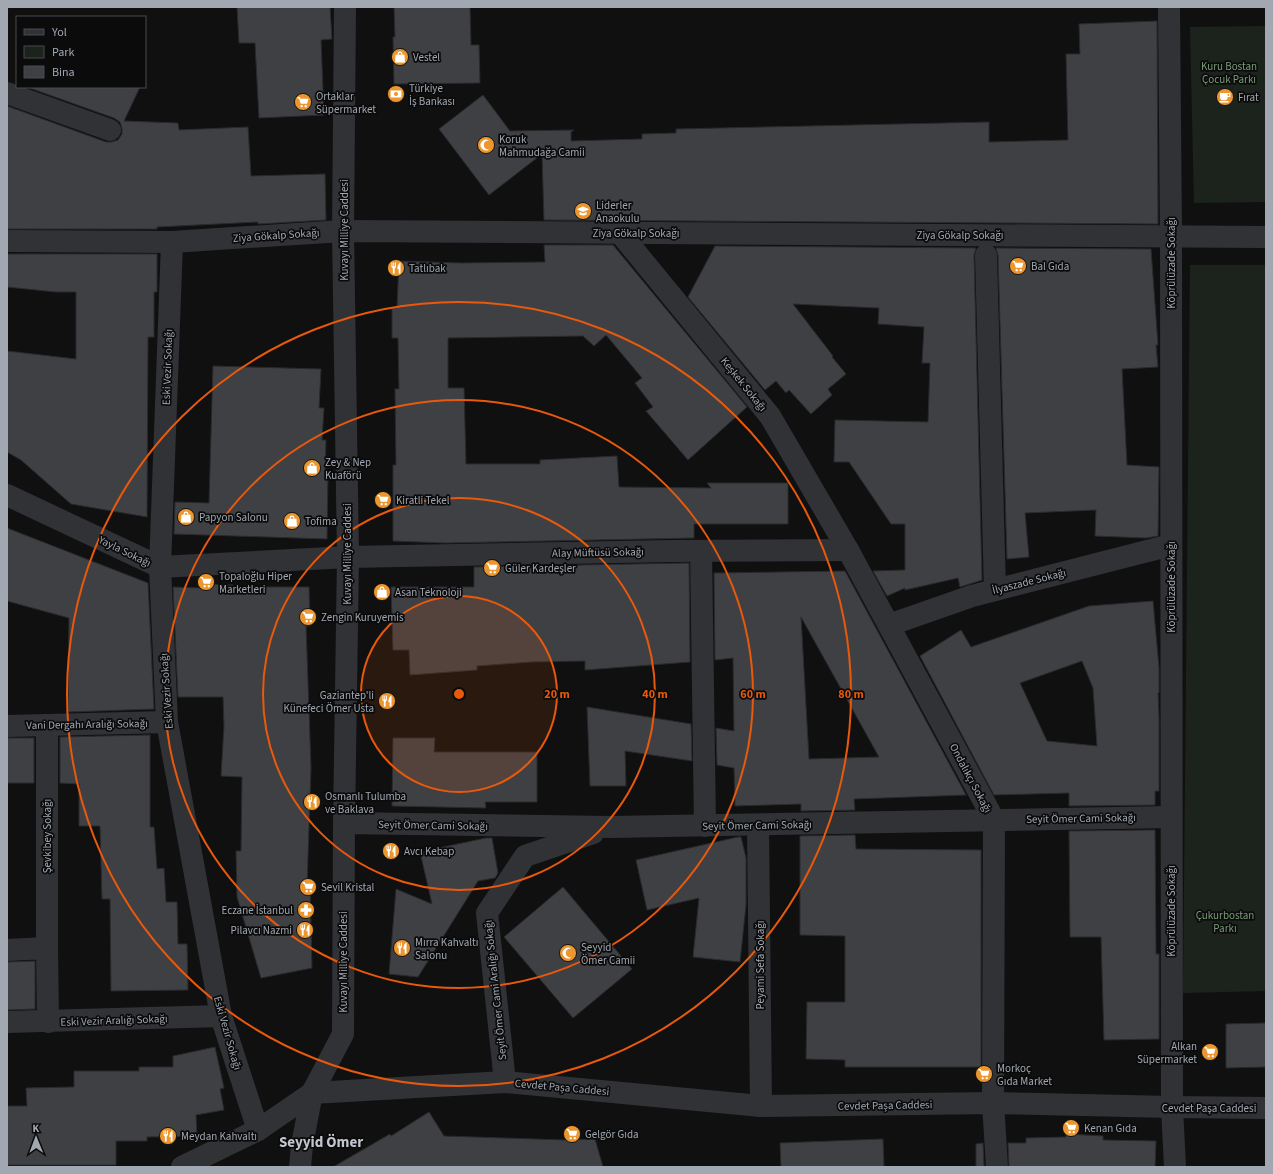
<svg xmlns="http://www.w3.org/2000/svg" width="1273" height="1174" font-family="'Source Sans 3',sans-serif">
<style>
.green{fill:#1c231c}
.building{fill:#3f4044;stroke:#2a2a2d;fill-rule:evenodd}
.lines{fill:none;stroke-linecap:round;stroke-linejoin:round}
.minor{stroke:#313236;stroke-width:22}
.ring{fill:none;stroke:#e8590c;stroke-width:2}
.labels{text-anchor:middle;stroke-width:3.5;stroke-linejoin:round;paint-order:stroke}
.poi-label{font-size:11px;fill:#a1a8b1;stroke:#0b0b0c;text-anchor:start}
.park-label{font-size:11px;fill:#7a9c78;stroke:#0b0b0c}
.street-label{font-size:11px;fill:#a1a8b1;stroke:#0b0b0c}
.district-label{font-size:15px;font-weight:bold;fill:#c2c6ce;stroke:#0b0b0c}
.centre{fill:#e8590c;stroke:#0b0b0c;stroke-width:2}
.ring-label{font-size:12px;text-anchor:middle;font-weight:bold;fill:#e8590c;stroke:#0b0b0c;stroke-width:3.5;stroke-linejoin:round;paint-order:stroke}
</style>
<rect width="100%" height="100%" fill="#101011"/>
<g class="green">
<path d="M1266,26V202L1194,203L1190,27Z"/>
<path d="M1190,265H1266V991L1183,993Z"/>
</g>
<g class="building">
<path d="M237,7H330L332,39L321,40L324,115L259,118L255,43H239Z"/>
<path d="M394,7H470L471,45H479L480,83L394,84L393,37H395Z"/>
<path d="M1157,21L1158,224L544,220L542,154L489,195L439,129L483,95L510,131L574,130L571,132V141L642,139V134L676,133V129L989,122V142L1068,140L1066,54H1080L1079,24Z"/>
<path d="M27,87H140L124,121L178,123L179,130L248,127L251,176L325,174L326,220L258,224V222L157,227V229H7V106L106,142H112L118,140L122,134V128L120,122L114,118Z"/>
<path d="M544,245H613L747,407L688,460L646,411L653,407L635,383L642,378L606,335L594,346L583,336L448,338V388H464L466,464H540V460L617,456L619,487L711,488L707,483H788V524H694V538L445,543L393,541V465H396L395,389H399L398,338H392V308H397L399,261L461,263L545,262Z"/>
<path d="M715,246L976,248L974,255L982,580L960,587L958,578L905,590V588L887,596L873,571L905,570V524H891L849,462H834L835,420L928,422L930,363H922L924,327L878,324L879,308L793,304L833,356L832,357L846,374L828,389L832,395L811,414L789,390L786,393L776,381L765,390L688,297Z"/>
<path d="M996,248L1151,249L1158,345H1156L1158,367L1122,369L1127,465L1159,467L1158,536L1146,538L1095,536L1096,510L1025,513L1029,557L1007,559L998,255Z"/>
<path d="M7,254H157V292H154V337H148L147,517L71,504L21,460L7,452V351L76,359V292H56L7,287Z"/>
<path d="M213,366L321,369L319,408H324L322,440H326L325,474H328L327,539L174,534L175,502L209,503Z"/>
<path d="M7,528L148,583L154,709L68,712L69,618L7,601Z"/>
<path d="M689,563L690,662L585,670V661L531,662L477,666V670L410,675L409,650H393L391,587H474V567Z"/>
<path d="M845,571L966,795L854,799L855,810L801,811V804L735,806L734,768L717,765L716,728L734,731L733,658L715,660L714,573ZM801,617L879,757L809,759Z"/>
<path d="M200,584L233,585L232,587H309L310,626H306L311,767L307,886L310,885L312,968L261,978L237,897L236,851H241L242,777L221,776L224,726L223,697H178L173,587L200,588Z"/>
<path d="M1153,601L1159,668V693H1158L1159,718V791H1155V805L1069,806V793L994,795L920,656L961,630L971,647L1089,606ZM1082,661L1093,688L1097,746L1047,741L1020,683Z"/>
<path d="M587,707L691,724L692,761L625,751L626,786H590Z"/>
<path d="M150,735V827H154L157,869L164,868L166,902H177L178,944H187L188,990L111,991L110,899H102L100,826H79V784L60,783V737Z"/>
<rect x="7" y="738" width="27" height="45"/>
<path d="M393,738H435L434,752H537V802H485L486,808L392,806Z"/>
<path d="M1155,830L1156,954H1159V1039L1104,1040L1101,937H1070L1069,831Z"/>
<path d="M855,835L856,849L981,850V1067H845V1060L806,1059L807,1002H845V936L800,935V836Z"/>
<path d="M738,837H741L746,858V905L740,962L693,957L699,898L647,910L636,860Z"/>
<path d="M486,838H492L498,873L495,878L478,881L418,977L389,974L396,889L432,904L420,852Z"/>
<path d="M563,887L632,969L573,1018L504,937Z"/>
<path d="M35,961V1009L7,1010V962Z"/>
<path d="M1266,1023V1067L1226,1068V1024Z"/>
<path d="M215,1047L224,1088L220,1089L224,1110L196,1115L197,1136L147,1137V1141H116V1165H7V1106H27L26,1088L74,1087V1071H139V1067H173V1056Z"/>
<path d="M429,1112L444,1136L565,1140L595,1139L603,1167H333L390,1134L391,1136Z"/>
<path d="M1066,1134L1103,1136V1140L1156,1141L1155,1167H1009L1008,1143H1026V1138L1066,1137Z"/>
<path d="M883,1139L884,1167H781L780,1143Z"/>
<path d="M983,1143L984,1167H976V1144Z"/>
</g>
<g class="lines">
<g class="minor">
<path d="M1169,7L1171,236L1172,1107L1175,1167"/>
<path d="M7,93L110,130"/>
<path d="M620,233L770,416L848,550L994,820L993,1103L997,1167"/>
<path d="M7,241L172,242L343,231L1266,237"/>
<path d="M172,242L160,567L167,722L221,1016L258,1130"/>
<path d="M986,255L995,590"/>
<path d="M7,495L160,567L348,557L673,551L848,550"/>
<path d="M701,551L705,826"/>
<path d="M889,625L972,596L1171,545"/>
<path d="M7,726L167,722"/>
<path d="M344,823L611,827L1171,817"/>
<path d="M758,825L761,1106"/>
<path d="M47,948V725"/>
<path d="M7,950L47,948L48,1022"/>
<path d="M7,1022L221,1016"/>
<path d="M505,1082L487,913L525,856L593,833"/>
<path d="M312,1093L505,1082L761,1106L993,1103L1172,1107L1266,1108"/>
<path d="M182,1167L258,1130L312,1093"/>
<path d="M300,1167L302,1145L312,1093L343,1034L344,823L348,557L343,231L345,7"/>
</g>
</g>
<circle cx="459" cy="694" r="98" fill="#e8590c" fill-opacity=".12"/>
<g class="ring">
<circle cx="459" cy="694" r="98"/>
<circle cx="459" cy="694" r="196"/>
<circle cx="459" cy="694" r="294"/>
<circle cx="459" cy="694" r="392"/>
</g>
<defs>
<g id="shop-disc" transform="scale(0.9)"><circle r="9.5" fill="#eb962e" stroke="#0b0b0c"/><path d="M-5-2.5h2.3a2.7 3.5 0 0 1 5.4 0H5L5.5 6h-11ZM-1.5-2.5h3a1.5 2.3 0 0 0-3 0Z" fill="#fff"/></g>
<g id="bank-disc" transform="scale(0.9)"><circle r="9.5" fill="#eb962e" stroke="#0b0b0c"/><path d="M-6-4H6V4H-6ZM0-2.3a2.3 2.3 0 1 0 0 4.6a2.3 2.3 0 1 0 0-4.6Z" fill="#fff"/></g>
<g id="cafe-disc" transform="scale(0.9)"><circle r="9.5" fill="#eb962e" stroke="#0b0b0c"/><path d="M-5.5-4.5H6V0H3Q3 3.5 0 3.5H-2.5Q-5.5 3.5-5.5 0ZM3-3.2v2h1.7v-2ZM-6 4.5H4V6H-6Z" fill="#fff"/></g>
<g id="supermarket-disc" transform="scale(0.9)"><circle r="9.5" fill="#eb962e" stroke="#0b0b0c"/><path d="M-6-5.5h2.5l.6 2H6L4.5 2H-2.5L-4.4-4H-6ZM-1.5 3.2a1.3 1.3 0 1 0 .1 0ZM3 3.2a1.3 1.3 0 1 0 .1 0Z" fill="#fff"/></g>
<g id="mosque-disc" transform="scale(0.9)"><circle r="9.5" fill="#eb962e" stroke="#0b0b0c"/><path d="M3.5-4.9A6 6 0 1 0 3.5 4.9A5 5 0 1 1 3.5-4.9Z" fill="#fff"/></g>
<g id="school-disc" transform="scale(0.9)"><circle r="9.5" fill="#eb962e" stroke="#0b0b0c"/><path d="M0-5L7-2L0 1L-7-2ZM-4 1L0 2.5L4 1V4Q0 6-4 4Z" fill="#fff"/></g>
<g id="restaurant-disc" transform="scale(0.9)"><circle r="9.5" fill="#eb962e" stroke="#0b0b0c"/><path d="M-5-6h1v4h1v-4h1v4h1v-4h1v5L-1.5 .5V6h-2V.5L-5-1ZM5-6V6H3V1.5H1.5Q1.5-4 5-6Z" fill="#fff"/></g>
<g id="pharmacy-disc" transform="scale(0.9)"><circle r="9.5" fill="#eb962e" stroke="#0b0b0c"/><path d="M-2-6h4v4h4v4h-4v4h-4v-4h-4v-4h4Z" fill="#fff"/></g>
</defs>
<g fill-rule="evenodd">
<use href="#shop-disc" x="400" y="57"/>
<use href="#bank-disc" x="396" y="94"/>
<use href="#cafe-disc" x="1225" y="97"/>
<use href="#supermarket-disc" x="303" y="102"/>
<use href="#mosque-disc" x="486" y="145"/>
<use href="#school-disc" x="583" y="211"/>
<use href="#supermarket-disc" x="1018" y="266"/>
<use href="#restaurant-disc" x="396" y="268"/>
<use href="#shop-disc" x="312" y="468"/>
<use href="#supermarket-disc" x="383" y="500"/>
<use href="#shop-disc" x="186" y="517"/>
<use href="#shop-disc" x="292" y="521"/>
<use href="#supermarket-disc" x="492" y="568"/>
<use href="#supermarket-disc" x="206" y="582"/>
<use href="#shop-disc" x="382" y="592"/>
<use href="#supermarket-disc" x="308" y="617"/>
<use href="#restaurant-disc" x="387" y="701"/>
<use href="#restaurant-disc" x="312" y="802"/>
<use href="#restaurant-disc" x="391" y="851"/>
<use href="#supermarket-disc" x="308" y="887"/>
<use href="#pharmacy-disc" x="306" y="910"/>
<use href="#restaurant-disc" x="305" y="930"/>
<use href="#restaurant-disc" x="402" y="948"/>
<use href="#mosque-disc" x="568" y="953"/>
<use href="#supermarket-disc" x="1210" y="1052"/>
<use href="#supermarket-disc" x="984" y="1074"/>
<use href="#supermarket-disc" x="1071" y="1128"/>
<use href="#supermarket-disc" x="572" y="1134"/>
<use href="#restaurant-disc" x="168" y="1136"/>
</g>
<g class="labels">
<g class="poi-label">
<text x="413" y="61">Vestel</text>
<text x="409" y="92">Türkiye<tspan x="409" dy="13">İş Bankası</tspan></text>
<text x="316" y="100">Ortaklar<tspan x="316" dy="13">Süpermarket</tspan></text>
<text x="1238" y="101">Fırat</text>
<text x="499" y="143">Koruk<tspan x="499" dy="13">Mahmudağa Camii</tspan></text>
<text x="596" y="209">Liderler<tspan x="596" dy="13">Anaokulu</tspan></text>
<text x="1031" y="270">Bal Gıda</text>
<text x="409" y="272">Tatlıbak</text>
<text x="325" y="466">Zey &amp; Nep<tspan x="325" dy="13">Kuaförü</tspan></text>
<text x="396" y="504">Kiratli Tekel</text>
<text x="199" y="521">Papyon Salonu</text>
<text x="305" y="525">Tofima</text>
<text x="505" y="572">Güler Kardeşler</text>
<text x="219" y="580">Topaloğlu Hiper<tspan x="219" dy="13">Marketleri</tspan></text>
<text x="395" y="596">Asan Teknoloji</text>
<text x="321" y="621">Zengin Kuruyemis</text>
<text x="374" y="699" text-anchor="end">Gaziantep'li<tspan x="374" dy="13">Künefeci Ömer Usta</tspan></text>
<text x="325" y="800">Osmanlı Tulumba<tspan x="325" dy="13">ve Baklava</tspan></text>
<text x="404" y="855">Avcı Kebap</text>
<text x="321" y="891">Sevil Kristal</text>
<text x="293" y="914" text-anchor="end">Eczane İstanbul</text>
<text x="292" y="934" text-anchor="end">Pilavcı Nazmi</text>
<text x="415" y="946">Mırra Kahvaltı<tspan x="415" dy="13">Salonu</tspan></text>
<text x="581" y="951">Seyyid<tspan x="581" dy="13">Ömer Camii</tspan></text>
<text x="1197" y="1050" text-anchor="end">Alkan<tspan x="1197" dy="13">Süpermarket</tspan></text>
<text x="997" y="1072">Morkoç<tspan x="997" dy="13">Gıda Market</tspan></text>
<text x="1084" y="1132">Kenan Gıda</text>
<text x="585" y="1138">Gelgör Gıda</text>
<text x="181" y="1140">Meydan Kahvaltı</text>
</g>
<g class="park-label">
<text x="1229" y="70">Kuru Bostan<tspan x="1229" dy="13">Çocuk Parkı</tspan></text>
<text x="1225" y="919">Çukurbostan<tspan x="1225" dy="13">Parkı</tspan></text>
</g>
<g class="street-label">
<text transform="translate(344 230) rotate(-90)" y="4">Kuvayı Milliye Caddesi</text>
<text x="636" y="237">Ziya Gökalp Sokağı</text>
<text transform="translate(276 235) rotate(-4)" y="4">Ziya Gökalp Sokağı</text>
<text x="960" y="239">Ziya Gökalp Sokağı</text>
<text transform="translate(1171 263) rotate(-90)" y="4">Köprülüzade Sokağı</text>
<text transform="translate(167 367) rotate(-88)" y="4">Eski Vezir Sokağı</text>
<text transform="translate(744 384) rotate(51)" y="4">Keşkek Sokağı</text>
<text transform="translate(125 551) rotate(26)" y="4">Yayla Sokağı</text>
<text transform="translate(598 552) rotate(-1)" y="4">Alay Müftüsü Sokağı</text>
<text transform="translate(347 554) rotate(-90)" y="4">Kuvayı Milliye Caddesi</text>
<text transform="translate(1029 581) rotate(-14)" y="4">İlyaszade Sokağı</text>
<text transform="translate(1171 587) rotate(-90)" y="4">Köprülüzade Sokağı</text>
<text transform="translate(166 691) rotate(-94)" y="4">Eski Vezir Sokağı</text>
<text transform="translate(87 724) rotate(-1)" y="4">Vani Dergahı Aralığı Sokağı</text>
<text transform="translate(971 778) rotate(62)" y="4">Ondalıkçı Sokağı</text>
<text transform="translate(1081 818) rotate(-1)" y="4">Seyit Ömer Cami Sokağı</text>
<text transform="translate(433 825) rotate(1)" y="4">Seyit Ömer Cami Sokağı</text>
<text transform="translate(757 825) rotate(-1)" y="4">Seyit Ömer Cami Sokağı</text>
<text transform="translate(47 836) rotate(-90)" y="4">Şevkibey Sokağı</text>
<text transform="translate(1171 911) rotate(-90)" y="4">Köprülüzade Sokağı</text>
<text transform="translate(343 962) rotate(-90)" y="4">Kuvayı Milliye Caddesi</text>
<text transform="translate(760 965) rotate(-90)" y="4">Peyami Sefa Sokağı</text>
<text transform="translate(495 990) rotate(-96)" y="4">Seyit Ömer Cami Aralığı Sokağı</text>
<text transform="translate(114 1020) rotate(-2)" y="4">Eski Vezir Aralığı Sokağı</text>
<text transform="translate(228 1033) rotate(74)" y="4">Eski Vezir Sokağı</text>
<text transform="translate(562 1087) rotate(5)" y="4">Cevdet Paşa Caddesi</text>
<text transform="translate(885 1105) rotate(-1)" y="4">Cevdet Paşa Caddesi</text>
<text x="1209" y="1112">Cevdet Paşa Caddesi</text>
</g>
<g class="district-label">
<text x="321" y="1147">Seyyid Ömer</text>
</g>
</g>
<circle cx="459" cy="694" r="6" class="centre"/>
<g class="ring-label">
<text x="557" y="698">20 m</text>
<text x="655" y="698">40 m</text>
<text x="753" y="698">60 m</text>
<text x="851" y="698">80 m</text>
</g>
<rect width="1273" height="1174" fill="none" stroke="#a1a8b1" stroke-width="16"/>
<rect x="16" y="16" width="130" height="72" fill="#0b0b0c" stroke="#474a4e"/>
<rect x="24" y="29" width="20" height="6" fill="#313236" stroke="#474a4e"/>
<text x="52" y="36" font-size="12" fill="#a1a8b1">Yol</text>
<rect x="24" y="46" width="20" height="12" fill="#1c231c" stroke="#474a4e"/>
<text x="52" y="56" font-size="12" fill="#a1a8b1">Park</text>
<rect x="24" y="66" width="20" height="12" fill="#3f4044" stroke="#474a4e"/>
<text x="52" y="76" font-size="12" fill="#a1a8b1">Bina</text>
<g transform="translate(36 1138) rotate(359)" stroke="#0b0b0c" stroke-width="3" paint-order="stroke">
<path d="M0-3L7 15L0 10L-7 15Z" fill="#a1a8b1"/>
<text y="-6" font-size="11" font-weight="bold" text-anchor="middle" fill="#a1a8b1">K</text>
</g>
</svg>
